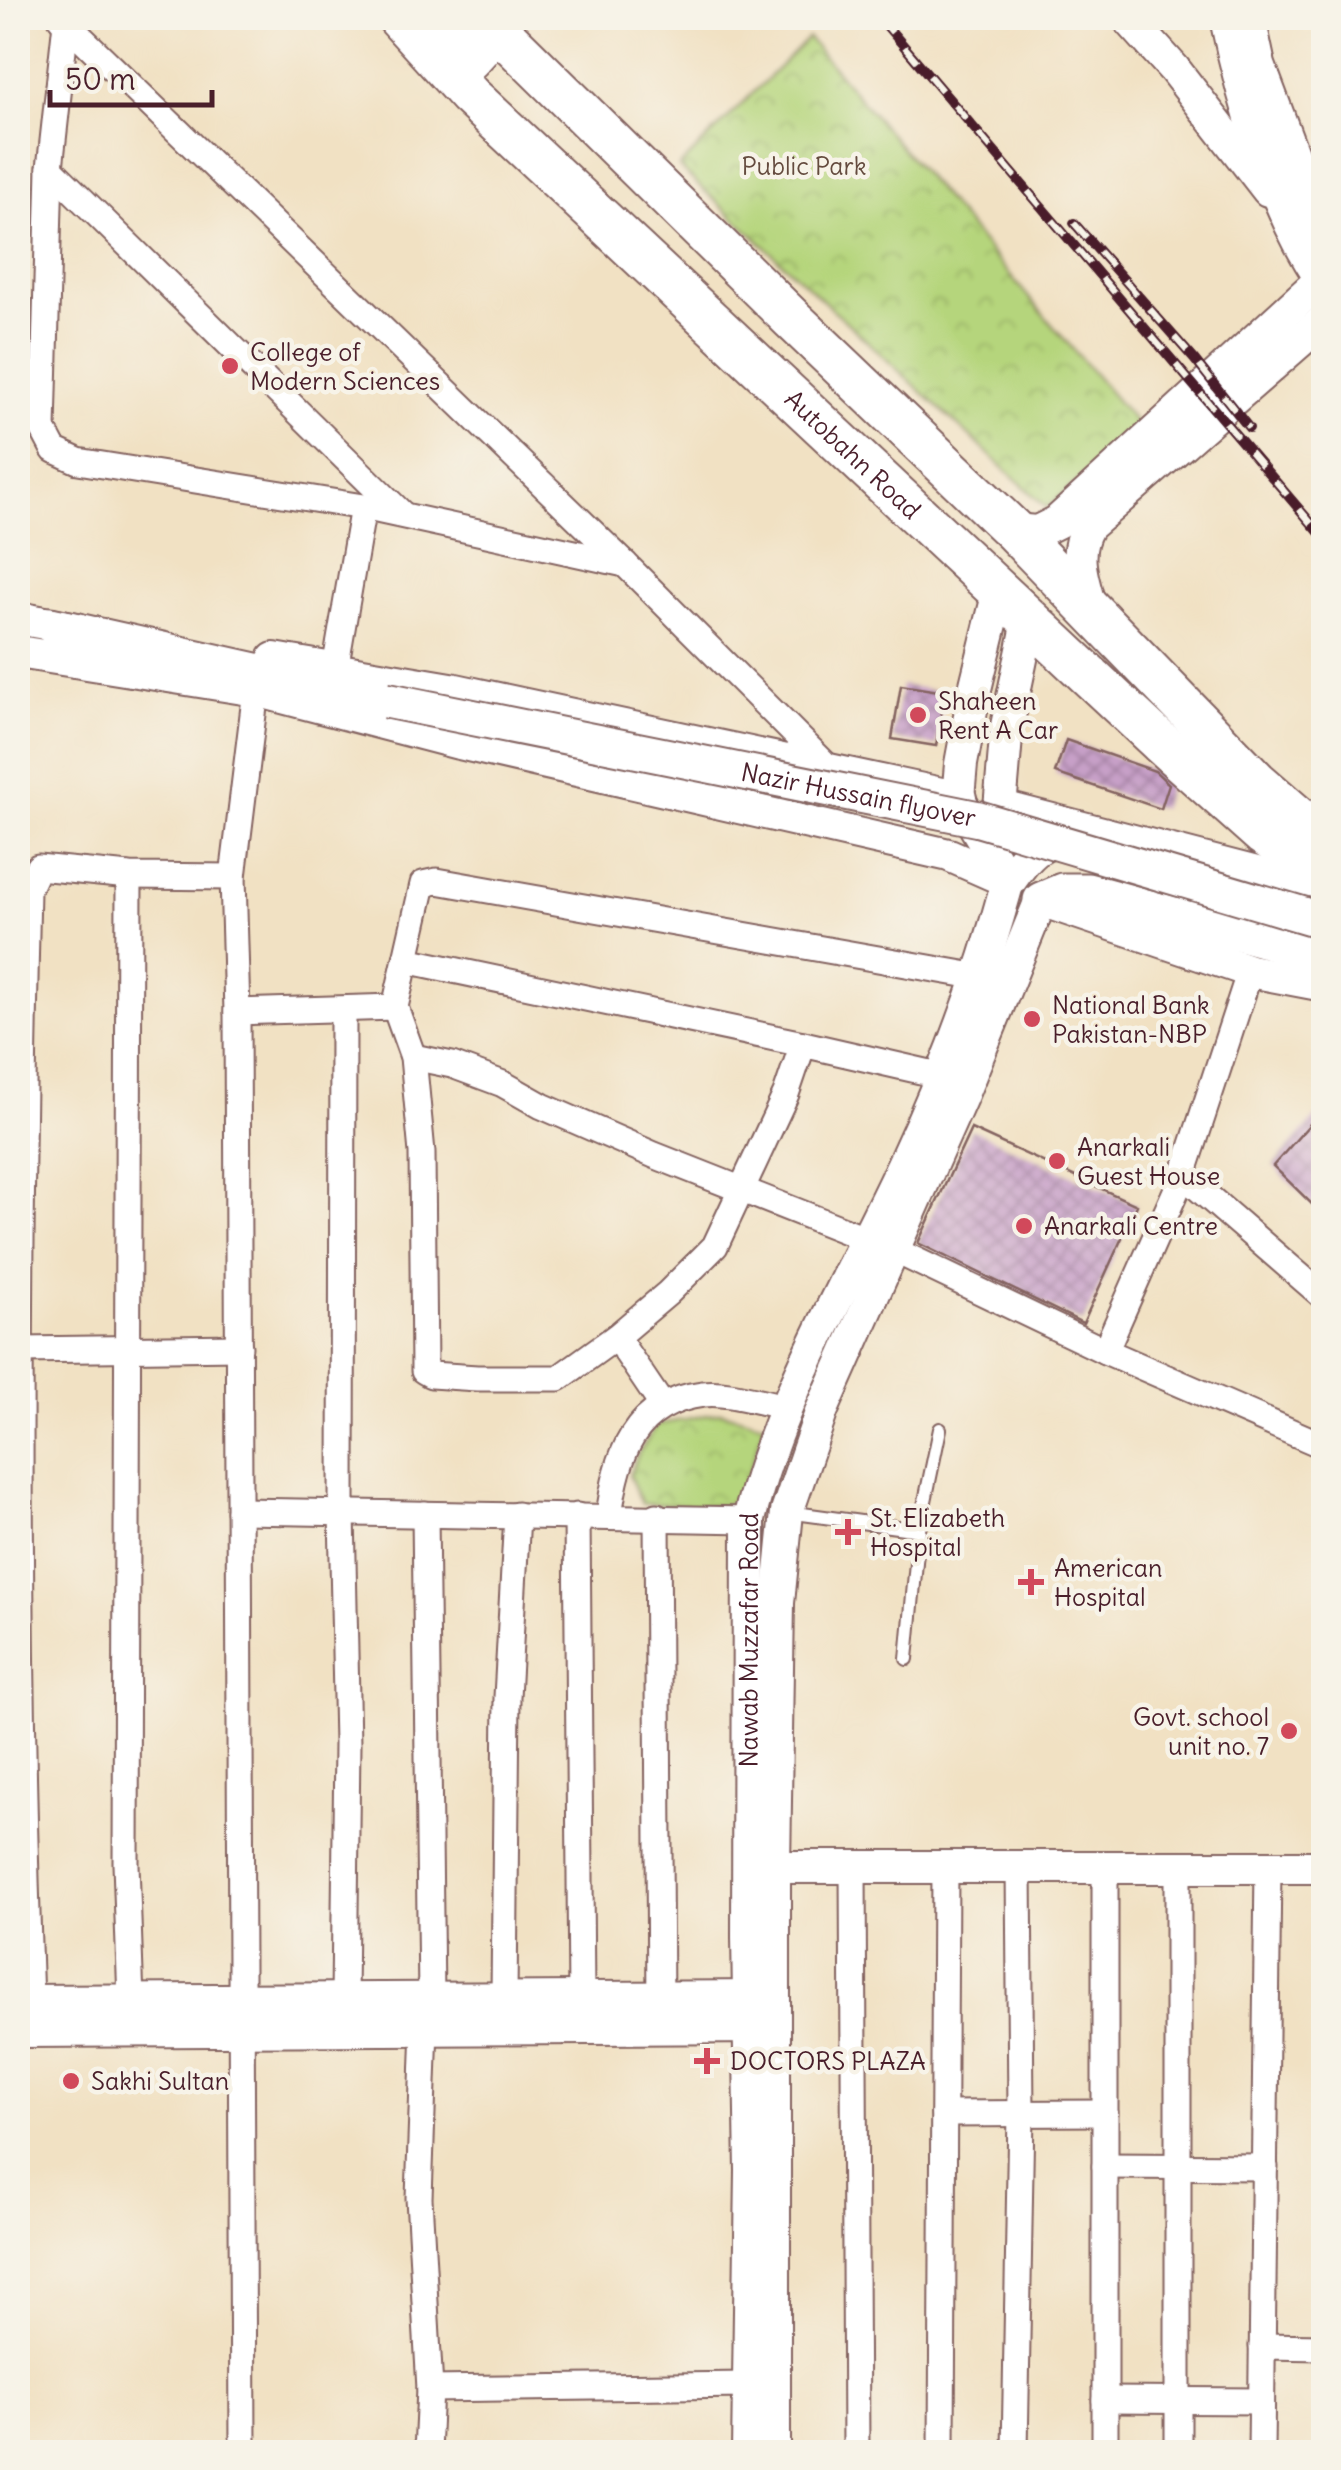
<svg xmlns="http://www.w3.org/2000/svg" width="1341" height="2470" font-family="Delius,sans-serif">
<style>
.park{fill:url(#park-crowns);stroke:#807a54;stroke-width:2.5}
.building{fill:url(#building-cross-hatch)}
.lines{fill:none;stroke-linecap:round;stroke-linejoin:round}
.service-casing{stroke:#846360;stroke-width:16}
.minor-casing{stroke:#846360;stroke-width:29}
.tertiary-casing{stroke:#846360;stroke-width:36}
.secondary-casing{stroke:#846360;stroke-width:39}
.trunk-casing{stroke:#846360;stroke-width:46}
.service{stroke:#fff;stroke-width:12}
.minor{stroke:#fff;stroke-width:25}
.tertiary{stroke:#fff;stroke-width:32}
.secondary{stroke:#fff;stroke-width:35}
.trunk{stroke:#fff;stroke-width:42}
.rail-casing{stroke:#4a1f2b;stroke-width:10}
.rail{stroke:#f7f3e8;stroke-width:6;stroke-dasharray:19;stroke-linecap:butt}
.secondary-bridge-casing{stroke:#846360;stroke-width:39;stroke-linecap:butt}
.secondary-bridge{stroke:#fff;stroke-width:35}
.poi-dot{fill:#d1495b;stroke:#f7f3e8;stroke-width:4}
.labels{text-anchor:middle;stroke-width:9;stroke-linejoin:round;paint-order:stroke}
.park-label{font-size:25px;fill:#654c3f;stroke:#f7f3e8}
.poi-label{font-size:25px;fill:#4a1f2b;stroke:#f7f3e8;text-anchor:start}
.street-label{font-size:25px;fill:#4a1f2b;stroke:#f7f3e8}
</style>
<defs>
<pattern id="park-crowns" width="20" height="18" patternUnits="userSpaceOnUse" patternTransform="scale(2.5)"><rect width="20" height="18" fill="#b5d57c"/><path d="M2 6a3 3 0 1 1 6 0M12 15a3 3 0 1 1 6 0" fill="none" stroke="#9db66b"/></pattern>
<pattern id="building-cross-hatch" width="8" height="8" patternUnits="userSpaceOnUse" patternTransform="scale(2.5)"><rect width="8" height="8" fill="#c7a0c8"/><path d="M0 0l8 8M0 8l8-8" fill="none" stroke="#a482a3"/></pattern>
</defs>
<rect width="100%" height="100%" fill="#f7f3e8"/>
<filter id="ink" filterUnits="userSpaceOnUse"><feTurbulence type="fractalNoise" baseFrequency=".01" numOctaves="2"/><feDisplacementMap in="SourceGraphic" scale="20" xChannelSelector="R" yChannelSelector="G"/><feConvolveMatrix kernelMatrix="1 2 1 2 8 2 1 2 1" color-interpolation-filters="sRGB"/></filter>
<filter id="wash" filterUnits="userSpaceOnUse"><feTurbulence type="fractalNoise" baseFrequency=".0048" numOctaves="4" result="noise"/><feDisplacementMap in="SourceGraphic" scale="40" xChannelSelector="R" yChannelSelector="G"/><feGaussianBlur stdDeviation="2.25" result="paint"/><feColorMatrix in="noise" values="0 0 0 0 0 0 0 0 0 0 0 0 0 0 0 0 0 1.4 0 .05"/><feComposite in="paint" operator="in"/></filter>
<g filter="url(#wash)">
<rect width="100%" height="100%" fill="#f1e1c3"/>
<g class="park">
<path d="M808,38L1140,428L1047,508L679,167Z"/>
<path d="M721,1412L765,1424L742,1494L723,1506L642,1504L629,1475L639,1452L657,1425Z"/>
</g>
<g id="blocks">
<g class="building">
<path d="M901,685L945,692L936,746L892,739Z"/>
<path d="M1066,740L1155,771L1169,784L1161,809L1055,773Z"/>
<path d="M1324,1108V1216L1273,1166Z"/>
<path d="M971,1129L1137,1205L1083,1323L918,1243Z"/>
</g>
</g>
</g>
<g filter="url(#ink)">
<use href="#blocks" fill-opacity="0" stroke="#846360" stroke-width="2.5"/>
<g class="lines">
<g class="service-casing">
<g id="service">
<path d="M788,1512L919,1530"/>
<path d="M907,1659L919,1530L940,1429"/>
</g>
</g>
<g class="minor-casing">
<g id="minor">
<path d="M61,18L625,564L831,770"/>
<path d="M66,22L50,168L43,429L54,450L78,461L363,507L625,564"/>
<path d="M50,168L403,515"/>
<path d="M335,669L363,507"/>
<path d="M129,876L126,1864L131,2001"/>
<path d="M406,960L803,1044"/>
<path d="M1250,971L1183,1175L1324,1297"/>
<path d="M343,1010L342,1513L347,1744L344,1999"/>
<path d="M237,1012L395,1007"/>
<path d="M413,1057L452,1065L503,1084L542,1106L654,1155L892,1249L1105,1351"/>
<path d="M943,1076L803,1044L786,1094L715,1246L668,1293L616,1337L559,1378H477L431,1375L424,1371L422,1153L413,1057L395,1007L423,884L437,881L980,977"/>
<path d="M1183,1175L1105,1351L1324,1446"/>
<path d="M616,1337L662,1405"/>
<path d="M22,1350L239,1347"/>
<path d="M239,1511L749,1520"/>
<path d="M425,1514L431,1998L425,2026L419,2198L430,2389L427,2452"/>
<path d="M577,1516L581,1998"/>
<path d="M609,1516C617,1455 633,1403 703,1394C729,1391 762,1403 788,1407"/>
<path d="M657,1516L660,2011"/>
<path d="M853,1867L856,2452"/>
<path d="M1105,1867V2452"/>
<path d="M1178,1867V2452"/>
<path d="M504,1998L507,1697L517,1515"/>
<path d="M30,2001C16,1631 18,1260 27,890L38,867L129,876L233,877"/>
<path d="M944,2114L1105,2113"/>
<path d="M1105,2166L1265,2167"/>
<path d="M1262,2346L1324,2347"/>
<path d="M430,2389L748,2385"/>
<path d="M1105,2400L1261,2401"/>
<path d="M243,2452L237,1012L233,877L256,690"/>
<path d="M942,2452L945,1867"/>
<path d="M1015,2452L1021,2113L1019,1867"/>
<path d="M1261,2452L1268,1867"/>
</g>
</g>
<g class="tertiary-casing">
<g id="tertiary">
<path d="M1128,18L1174,69L1268,190"/>
<path d="M1226,18C1243,102 1275,213 1324,283"/>
<path d="M1249,18L1259,65L1324,239"/>
<path d="M1013,530L1037,532L1057,522L1324,277"/>
<path d="M999,591L975,689L961,764L958,798L1008,881"/>
<path d="M1090,607C1082,578 1072,553 1088,526L1324,320"/>
<path d="M18,618L77,629"/>
<path d="M18,652L256,690L459,743L949,855L1008,881"/>
<path d="M274,659L451,689L960,798"/>
<path d="M1016,828L1000,808L1007,726L1029,621"/>
<path d="M774,1867H1324"/>
<path d="M18,2001L768,1997"/>
<path d="M18,2031L771,2027"/>
<path id="s1" d="M748,2452L752,2171L748,1937L749,1520C780,1392 851,1277 906,1158C948,1068 982,977 1008,881"/>
<path d="M774,2452V1867L778,1603L787,1512L822,1410L961,1097L1041,900L1250,971L1324,985"/>
</g>
</g>
<g class="secondary-casing">
<g id="secondary">
<path d="M51,625L386,700"/>
<path d="M1000,808L1324,892"/>
<path d="M1008,881C1026,855 1039,839 1071,837"/>
<path d="M1041,900L1062,891H1088L1324,956"/>
</g>
</g>
<g class="trunk-casing">
<g id="trunk">
<path id="s2" d="M399,18L469,95L1160,742L1263,834L1324,875"/>
<path d="M486,18L792,319L1013,530L1256,781L1324,840"/>
<path d="M428,32L462,60L469,59L480,47L479,42L452,18"/>
</g>
</g>
<use href="#service" class="service"/>
<use href="#minor" class="minor"/>
<use href="#tertiary" class="tertiary"/>
<use href="#secondary" class="secondary"/>
<use href="#trunk" class="trunk"/>
<g class="rail-casing">
<g id="rail">
<path d="M880,18L1324,538"/>
<path d="M1074,223L1194,359L1249,428"/>
</g>
</g>
<use href="#rail" class="rail"/>
<g class="secondary-bridge-casing">
<g id="secondary-bridge">
<path id="s3" d="M386,700L979,819L1324,921"/>
</g>
</g>
<use href="#secondary-bridge" class="secondary-bridge"/>
</g>
</g>
<g class="poi-dot">
<circle cx="230" cy="366" r="10"/>
<circle cx="918" cy="715" r="10"/>
<circle cx="1032" cy="1019" r="10"/>
<circle cx="1057" cy="1161" r="10"/>
<circle cx="1024" cy="1226" r="10"/>
<path d="M843 1517h10v10h10v10h-10v10h-10v-10h-10v-10h10z"/>
<path d="M1026 1567h10v10h10v10h-10v10h-10v-10h-10v-10h10z"/>
<circle cx="1289" cy="1731" r="10"/>
<path d="M702 2046h10v10h10v10h-10v10h-10v-10h-10v-10h10z"/>
<circle cx="71" cy="2081" r="10"/>
</g>
<g class="labels">
<g class="park-label">
<text x="804" y="175">Public Park</text>
</g>
<g class="poi-label">
<text x="250" y="361">College of<tspan x="250" dy="29">Modern Sciences</tspan></text>
<text x="938" y="710">Shaheen<tspan x="938" dy="29">Rent A Car</tspan></text>
<text x="1052" y="1014">National Bank<tspan x="1052" dy="29">Pakistan-NBP</tspan></text>
<text x="1077" y="1156">Anarkali<tspan x="1077" dy="29">Guest House</tspan></text>
<text x="1044" y="1235">Anarkali Centre</text>
<text x="870" y="1527">St. Elizabeth<tspan x="870" dy="29">Hospital</tspan></text>
<text x="1054" y="1577">American<tspan x="1054" dy="29">Hospital</tspan></text>
<text x="1269" y="1726" text-anchor="end">Govt. school<tspan x="1269" dy="29">unit no. 7</tspan></text>
<text x="730" y="2070">DOCTORS PLAZA</text>
<text x="91" y="2090">Sakhi Sultan</text>
</g>
<g class="street-label">
<text dy="9" stroke="none"><textPath href="#s2" startOffset="630">Autobahn Road</textPath></text>
<text dy="9" stroke="none"><textPath href="#s3" startOffset="482">Nazir Hussain flyover</textPath></text>
<text dy="9" stroke="none"><textPath href="#s1" startOffset="812">Nawab Muzzafar Road</textPath></text>
</g>
</g>
<rect width="1341" height="2470" fill="none" stroke="#f7f3e8" stroke-width="60"/>
<path d="M50 90v15h162v-15" fill="none" stroke="#4a1f2b" stroke-width="5"/>
<text x="65" y="90" font-size="30" fill="#4a1f2b" stroke="#f7f3e8" stroke-width="8" paint-order="stroke">50 m</text>
</svg>
